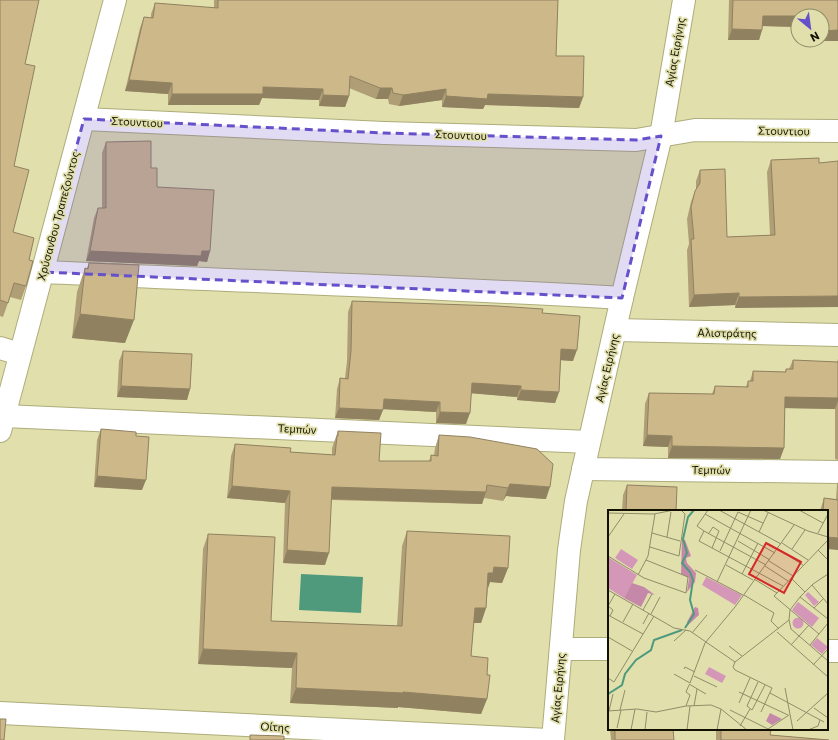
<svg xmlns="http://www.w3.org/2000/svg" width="838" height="740" font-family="Commissioner,sans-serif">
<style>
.water{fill:#4f9a7d}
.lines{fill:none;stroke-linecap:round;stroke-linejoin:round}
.minor-casing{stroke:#adac7a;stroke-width:24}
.minor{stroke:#fff;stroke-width:22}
.wall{fill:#b09e76}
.shaded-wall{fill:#908160}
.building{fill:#cdb889;stroke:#908160}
.marked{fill:#6751ca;fill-opacity:0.2;stroke:#6751ca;stroke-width:3;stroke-dasharray:8 5;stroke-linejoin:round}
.labels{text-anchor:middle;stroke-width:3.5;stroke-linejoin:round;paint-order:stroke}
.street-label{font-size:11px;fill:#111001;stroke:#e1e0ad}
.inset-river{fill:none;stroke:#4f9a7d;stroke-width:2}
.inset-road{fill:none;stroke:#8e8d68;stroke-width:1}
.view{fill:#d62828;fill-opacity:0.15;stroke:#d62828;stroke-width:2}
.inset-edge{fill:none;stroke:#111001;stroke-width:2}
</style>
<rect width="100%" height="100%" fill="#e1e0ad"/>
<path class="water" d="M301,574L363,577L361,613L299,610Z"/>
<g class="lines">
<g class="minor-casing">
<g id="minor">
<path d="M84,119L384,133L636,140L695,130L838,131"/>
<path d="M43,272C236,281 429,287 622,298"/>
<path d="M615,330L838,335"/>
<path d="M0,348L20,354"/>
<path d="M4,416L589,442"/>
<path d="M0,431L115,0"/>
<path d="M583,469L838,472"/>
<path d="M561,649H609"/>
<path d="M827,651H838"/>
<path d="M0,713L549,740"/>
<path d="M553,740L569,550L576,501L622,298L661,136L684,0"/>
</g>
</g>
<use href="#minor" class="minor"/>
</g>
<g class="wall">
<path d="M0,0L25,64L14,166L13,232L29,260L26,286L21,300L10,297L3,317L0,316Z"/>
<path d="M214,0H558L556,56L583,97L579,108L485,105L483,109L442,107V100L399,106L389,104L388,99H376L349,88V96L345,107L319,106V100L262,98L259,105H168V94L125,91L140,28L144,17L151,18V14L155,3L214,8Z"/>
<path d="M729,0H838V41H820V40H822V16H798V27L762,26V30L759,40H728Z"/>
<path d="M106,142L151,168L157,187L210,251L207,262L199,261L197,266L86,261L94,218L98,208H102V153Z"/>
<path d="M819,158L735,308V305L689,307L687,250L689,244L687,219L691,202L696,189V181L700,170L727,237L770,235L767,172L771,160Z"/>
<path d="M89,263L125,343L72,338L77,292L85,268H87Z"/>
<path d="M352,301L542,313L573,361L561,360L559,392L555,403L517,400V397L471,393L466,424L436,423V412L383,409L379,420L335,418L337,389L340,378H345L347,361L348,312Z"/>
<path d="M123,351L190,389L187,400L117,397L119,361Z"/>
<path d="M838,359V460L835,459V409L785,408L784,448L780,459L668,458V447L643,446L645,404L649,393L712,394L715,386L746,387L748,381H750L753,371L785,372L786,369H789L793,360L837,362Z"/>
<path d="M101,429L136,436L142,490L94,487L97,440Z"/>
<path d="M338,431L379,461H429L431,455H434L435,448L439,435L546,499L506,496L503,501L484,498L482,504L331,500L325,565L283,563L285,503L227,498L231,456L235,444L290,452L332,455V448Z"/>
<path d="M838,482V550L827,511H820L824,498L836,499L837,484Z"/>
<path d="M627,485L676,511H622L623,495Z"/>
<path d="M407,531L508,568L502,583L490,582L488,588L486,608L481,623H474L471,656L487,675V699L481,714L398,707V708L290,703L292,668L198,664L203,549L208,534L271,621L397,626L402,546Z"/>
<path d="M610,729H673L674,740H611Z"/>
<path d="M716,729H771L770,735L829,740H716Z"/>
</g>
<g class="shaded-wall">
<path d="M763,16H798V27L759,26Z"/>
<path d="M732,29L762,30L759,40H728Z"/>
<path d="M838,30V41H820V40H822V36L824,31Z"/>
<path d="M129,80L172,83L168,94L125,91Z"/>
<path d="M263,87L323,89L319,100L262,98L259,105H168L172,94Z"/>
<path d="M380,88H392L388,99H376Z"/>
<path d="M446,89L442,100L399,106L403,95Z"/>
<path d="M488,94L583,97L579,108L485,105L483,109L442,107L446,96Z"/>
<path d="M323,95L349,96L345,107L319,106Z"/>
<path d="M90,251H210L207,262L199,261L197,266L86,261Z"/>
<path d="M739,293L735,305L689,307L694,295Z"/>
<path d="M838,296V307L735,308L739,297Z"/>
<path d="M80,314L134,320L125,343L72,338Z"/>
<path d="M561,349L577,350L573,361L557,360Z"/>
<path d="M472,383L521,386L517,397L468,393Z"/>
<path d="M121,386L190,389L187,400L117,397Z"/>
<path d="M521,390L559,392L555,403L517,400Z"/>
<path d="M785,397L838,398V401L835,409L781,408Z"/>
<path d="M384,399L440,402L436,412L380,409Z"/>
<path d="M339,408L383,410L379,420L335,418Z"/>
<path d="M440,412L470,413L466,424L436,423Z"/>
<path d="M647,435L672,436L668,447L643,446Z"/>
<path d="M672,446L784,448L780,459L668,458Z"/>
<path d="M97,476L146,480L142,490L94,487Z"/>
<path d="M510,484L550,487L546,499L506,496L503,501L508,488Z"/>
<path d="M232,486L290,491L285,503L227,498Z"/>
<path d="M332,487L486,492L482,504L327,499Z"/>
<path d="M827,537L838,538V550L827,549Z"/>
<path d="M287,550L329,553L325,565L283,563Z"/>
<path d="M494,567L508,568L502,583L490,582L488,588V573Z"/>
<path d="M475,608H486L481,623H470Z"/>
<path d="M203,649L297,653L292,668L198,664Z"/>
<path d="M296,688L403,692L487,699L481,714L398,707V708L290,703Z"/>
</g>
<g class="building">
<path d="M0,0H39L25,64L35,66L14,166L29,170L13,232L34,238L29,260L33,261L26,286L14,283L8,303L0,300Z"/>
<path d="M218,0H558L556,56H584L583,97L488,94L487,99L446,96V89L403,95L393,93L392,88H380L350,76L349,96L323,95V89L263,87V94H172V83L129,80L144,17L153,18L155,3L218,8Z"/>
<path d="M733,0H838V30L824,31V16H763L762,30L732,29Z"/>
<path d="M151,141V168H157V187L214,190L210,251H202L201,256L90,251L98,208H106V142Z"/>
<path d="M819,158V163L838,161V296L739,297V293L694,295L691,239H694L691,207L695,191L700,183V170L725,169L727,237L775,235L771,160Z"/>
<path d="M89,263L139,265L134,320L80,314L85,268L88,269Z"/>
<path d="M352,301L497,306L543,309L542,313L580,316L577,350L561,349L559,392L521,390V386L472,383L470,413L440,412V402L384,399L383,410L339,408L340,378L348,379L351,351Z"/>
<path d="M123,351L192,354L190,389L121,386Z"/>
<path d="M793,360L838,362V398L785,397L784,448L672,446V436L647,435L649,393L714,394L715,386L748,387V381H753V371L786,372V369H793Z"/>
<path d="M101,429L136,432V436L149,437L146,480L97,476Z"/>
<path d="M338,431L381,433L379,461H431V455L438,456L439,435L470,437L537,449L553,464L550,487L510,484L508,488L487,485L486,492L332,487L329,553L287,550L290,491L232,486L235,444L291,448L290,452L335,455L337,436H338Z"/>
<path d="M627,485L677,487L676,511H626Z"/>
<path d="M824,498L838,500V538L827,537V511H823Z"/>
<path d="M407,531L510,536L508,568L494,567L493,573H488L486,608H475L471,656L488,658L487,675H490L487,699L403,692V693L296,688L297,653L203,649L208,534L275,537L271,621L402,626Z"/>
<path d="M0,719H6L4,740H0Z"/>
<path d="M615,729H673L674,740H615Z"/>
<path d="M721,729H771L770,735L829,740H721Z"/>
<path d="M250,735L284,736V740H250Z"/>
</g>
<path class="marked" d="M84,119L384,133L636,140L661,136L622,298L43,272Z"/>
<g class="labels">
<g class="street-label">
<text transform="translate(675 52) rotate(-80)" y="4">Αγίας Ειρήνης</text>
<text transform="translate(137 122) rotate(3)" y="4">Στουντιου</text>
<text transform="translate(784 131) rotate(1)" y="4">Στουντιου</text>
<text transform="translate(461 135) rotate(2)" y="4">Στουντιου</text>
<text transform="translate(58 216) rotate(-75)" y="4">Χρύσανθου Τραπεζούντος</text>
<text transform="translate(727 333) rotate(1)" y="4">Αλιστράτης</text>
<text transform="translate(607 368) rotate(-77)" y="4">Αγίας Ειρήνης</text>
<text transform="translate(297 429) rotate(3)" y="4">Τεμπών</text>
<text transform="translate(711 470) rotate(1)" y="4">Τεμπών</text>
<text transform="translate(558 688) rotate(-85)" y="4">Αγίας Ειρήνης</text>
<text transform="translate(275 727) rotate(3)" y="4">Οίτης</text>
</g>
</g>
<g transform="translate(608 510)">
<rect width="220" height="220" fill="#e1e0ad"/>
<path d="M13,39L30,50L24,59L7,48ZM0,47L29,65L16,88L0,78ZM98,67L134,85L127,95L94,75ZM200,82L211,92L206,96L197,85ZM190,92L211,108L204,117L184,100ZM184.5 113a5.5 5.5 0 1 1 11 0a5.5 5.5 0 1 1-11 0ZM209,128L220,137L214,144L203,135ZM101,157L118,166L114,173L97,164Z" fill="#d597b8"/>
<path d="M74,29L77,30L83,46L78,48L79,53L88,63L87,72L79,82L81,68L73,64ZM24,73L36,77L47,85L40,83L33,97L16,88ZM87,97L90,98L91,105L80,115L79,112ZM162,203L174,209L164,215L158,211Z" fill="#c688a9"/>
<path class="inset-river" d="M77,118L86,104L82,90L85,70L82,62L74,53L79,43L75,29L80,7L86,0M0,184L14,175L17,164L28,150L43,140L46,130L74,120"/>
<path class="inset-road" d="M100,0L89,16L96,21L91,31L175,76M111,0L173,34M155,0L200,21L220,27M191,0L215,13M0,3L46,4L66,0M97,4L167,43M96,21L158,55M151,22L160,3M44,23L72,31M101,23L105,17L111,21L104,38M210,23L220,4M0,27L16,4M59,27L63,2M130,31L162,50M174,33L200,50M42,37L71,46L77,4L73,0M170,39L195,55M184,39L197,20M210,40L220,50M112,41L130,2L155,13M0,46L36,68L78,83L80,67L38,50M161,51L185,66M118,55L145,70M157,56L180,71M87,60L135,85M134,64L150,33M220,64L205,74L192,87L182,100L181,110L183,119L220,151M30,65L40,46L47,4M183,68L197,82M146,69L169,83M109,72L143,0M204,75L220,94M0,80L66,118L82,121L127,152M136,85L166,103L163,111L171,119M192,87L220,109M206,98L215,89M35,100L44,84M43,104L52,87M0,105L35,124M2,106L5,100L0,96L7,84M15,112L25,94M35,114L41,103M169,122L220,167M84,123L99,105M211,124L166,86L220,30M0,127L24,141M66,131L78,120M183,135L201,115M202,135L220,113M121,136L134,146M127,152L125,157L127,160L164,178L153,202M127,152L181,110M205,155L220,139M76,159L77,157L87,162M66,164L82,173L97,133L127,97L186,15M86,166L109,177M0,168L6,172L46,106M150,172L139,196L144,200L157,175M81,174L98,184M177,178L185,220M131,182L180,205M162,183L216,212M131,193L142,168M78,196L82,185L78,182L81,175M86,196L89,179M206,198L220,208M12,200L17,180M122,200L160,219M0,201L29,199L48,202L78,196L103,195L113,199L139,220M1,201L5,184M189,211L220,183M132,216L142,199M9,218L13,200M160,219L181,205M23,220L27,199M37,220L39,202M79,220L82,196M109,220L113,199M200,220L210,216L212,210"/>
<path class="view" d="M158,33L193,52L176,83L141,64Z"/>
<rect width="220" height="220" class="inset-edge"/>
</g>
<g transform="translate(810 28) rotate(151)"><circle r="19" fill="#e1e0ad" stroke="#8e8d68"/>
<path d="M0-3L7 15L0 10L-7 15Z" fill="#6751ca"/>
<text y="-6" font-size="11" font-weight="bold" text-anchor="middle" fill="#111001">N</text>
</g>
</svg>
